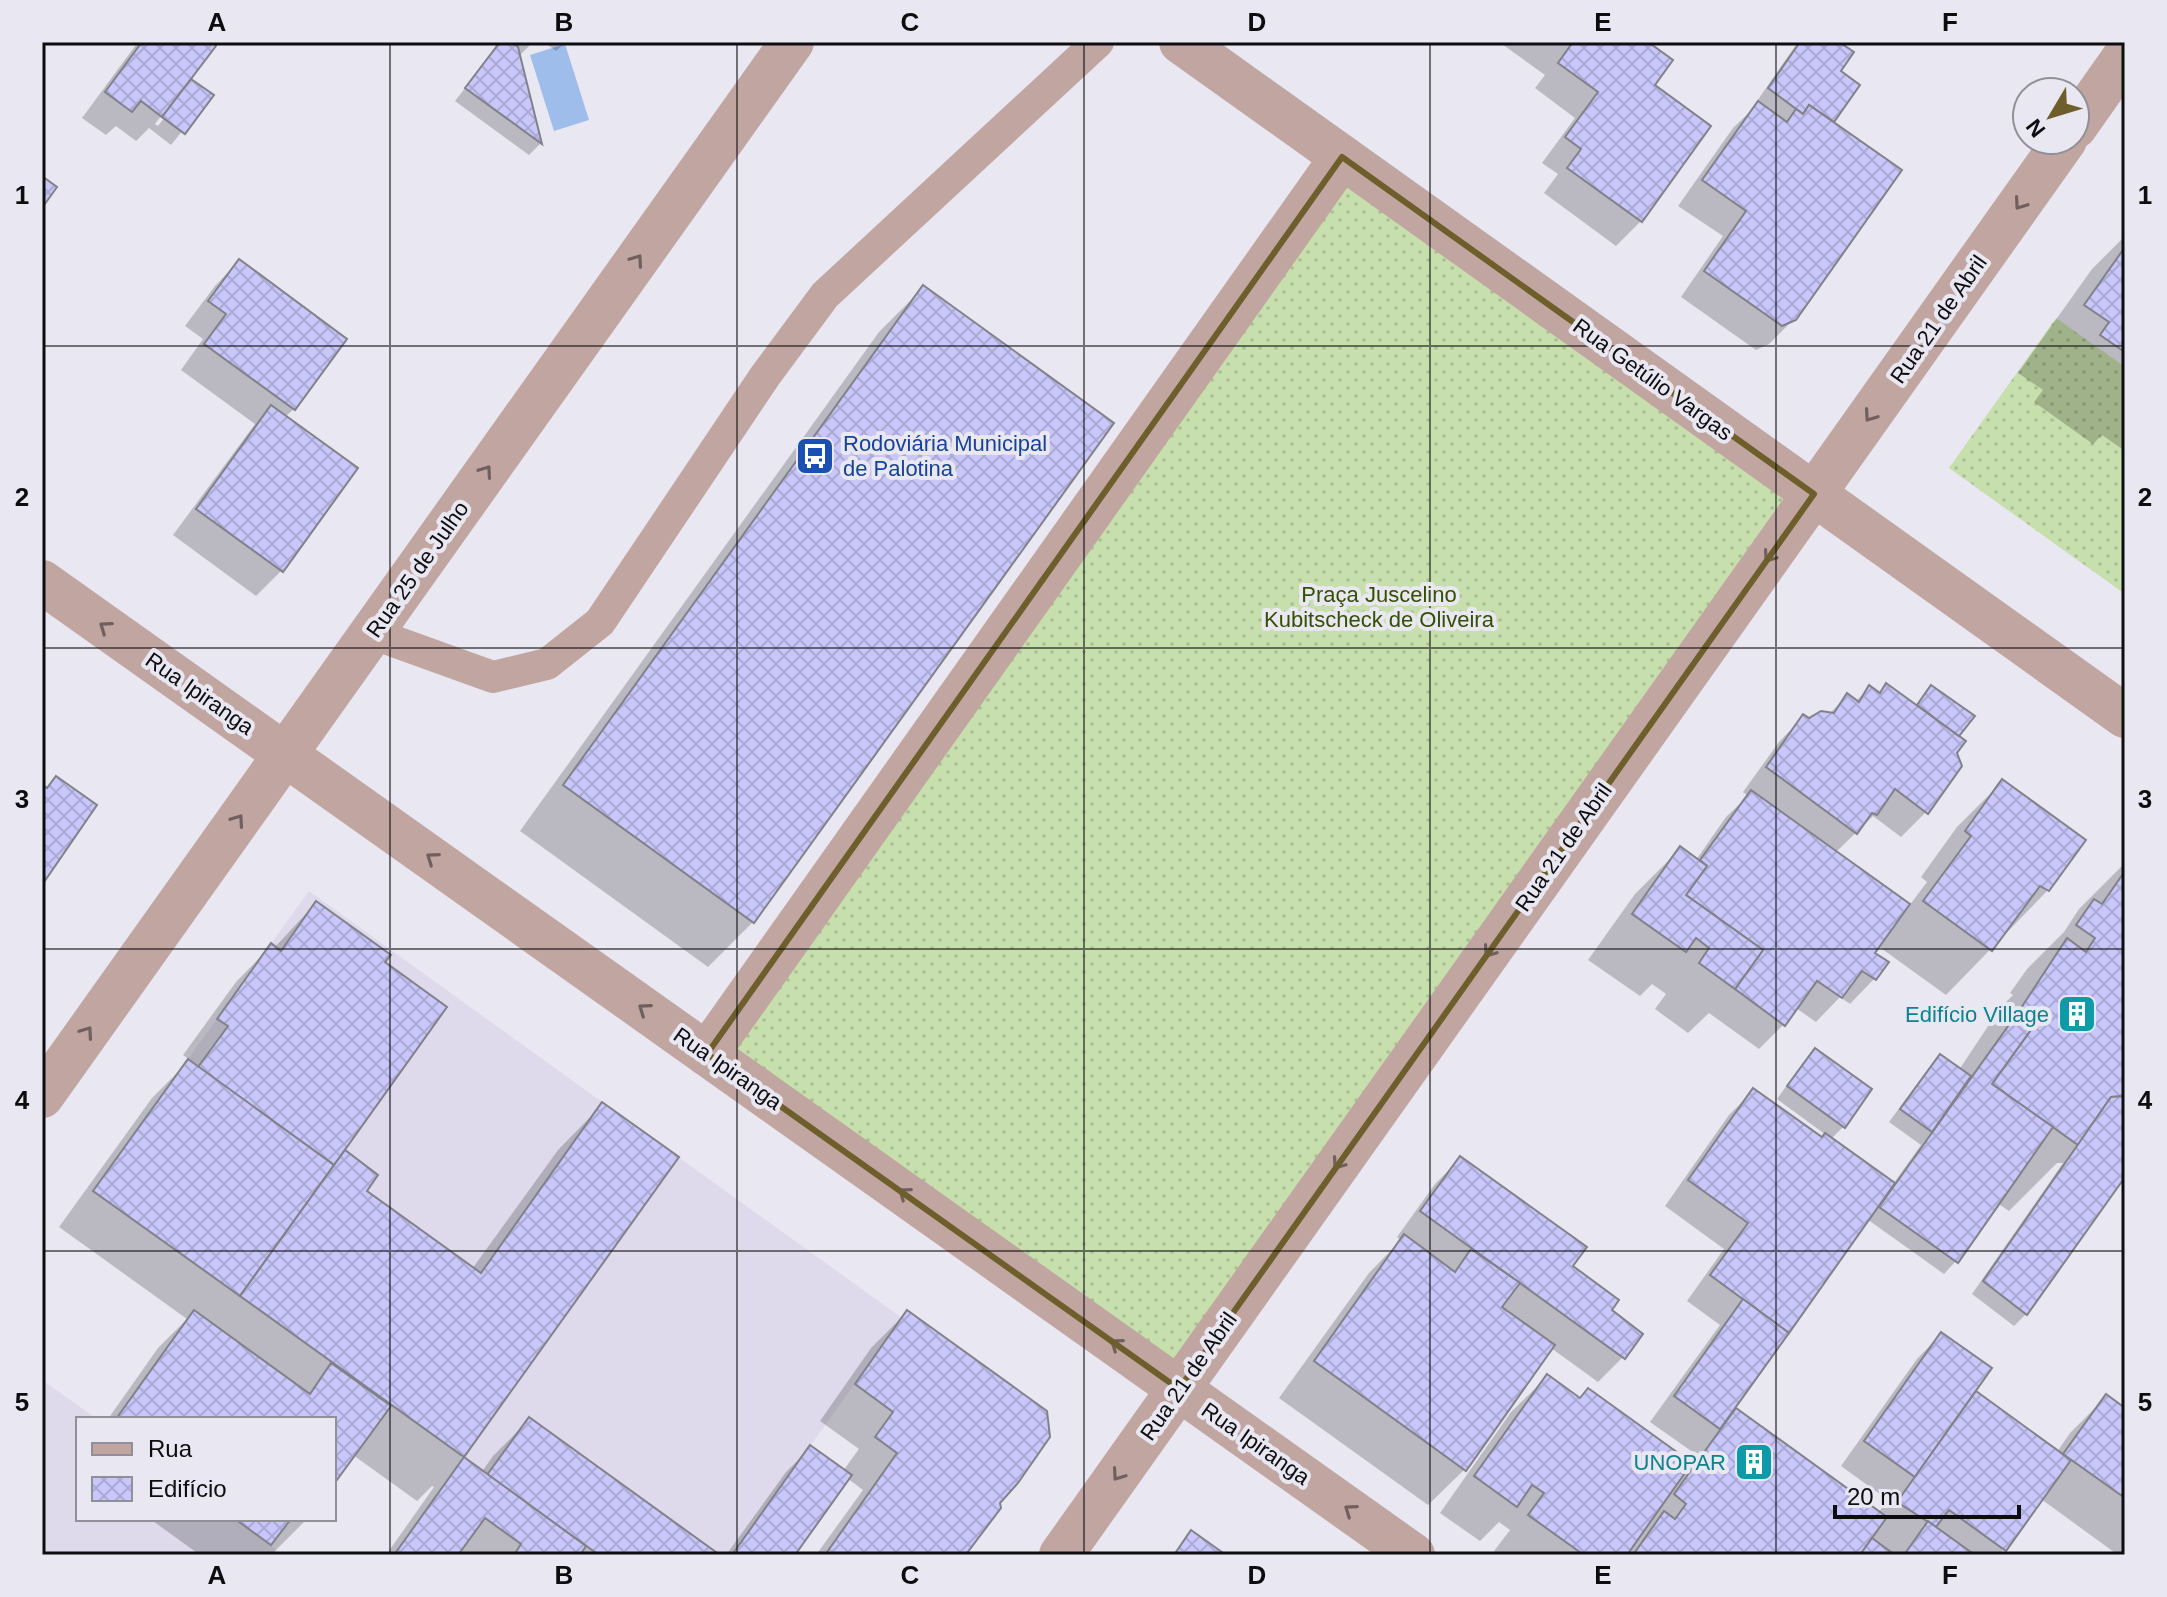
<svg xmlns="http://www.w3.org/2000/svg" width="2167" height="1597" font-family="Arial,sans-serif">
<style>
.built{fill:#dedaeb}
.grass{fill:url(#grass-dots)}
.water{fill:#9ebdeb}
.shadow{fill:#0003;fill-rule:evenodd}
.building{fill:url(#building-cross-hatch);stroke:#82818a;stroke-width:2}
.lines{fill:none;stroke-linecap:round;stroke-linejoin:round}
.lane{stroke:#c0a5a1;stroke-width:32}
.street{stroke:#c0a5a1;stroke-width:44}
.oneway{stroke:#6f605f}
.marked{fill:none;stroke:#6e5e2b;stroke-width:6;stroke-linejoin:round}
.grid{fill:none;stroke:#0d0c0f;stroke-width:2;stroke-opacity:0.55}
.labels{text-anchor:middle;stroke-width:8;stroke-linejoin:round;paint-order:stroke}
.street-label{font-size:22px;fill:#0d0c0f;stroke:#e9e7f1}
.transit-label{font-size:22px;fill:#164399;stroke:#e9e7f1;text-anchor:start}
.park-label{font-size:22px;fill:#344f00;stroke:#e9e7f1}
.culture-label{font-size:22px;fill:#0d838f;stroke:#e9e7f1;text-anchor:end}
.neatline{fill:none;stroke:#0d0c0f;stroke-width:3}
.grid-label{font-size:26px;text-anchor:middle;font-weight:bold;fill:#0d0c0f}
</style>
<defs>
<pattern id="grass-dots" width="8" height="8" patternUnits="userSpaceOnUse" patternTransform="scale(2)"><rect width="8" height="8" fill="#c7dfad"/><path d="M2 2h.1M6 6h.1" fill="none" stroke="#aabe94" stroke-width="1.8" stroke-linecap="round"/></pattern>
<pattern id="building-cross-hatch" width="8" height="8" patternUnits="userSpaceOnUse" patternTransform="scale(2)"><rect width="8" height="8" fill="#c8c6fa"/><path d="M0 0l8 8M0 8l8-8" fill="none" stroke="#aba9d5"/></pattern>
</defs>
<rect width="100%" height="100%" fill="#e9e7f1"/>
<g class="built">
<path d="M309,891L902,1318L732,1555H599L93,1191Z"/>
<path d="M42,1380L97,1419H78V1519H235L283,1555H42Z"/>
</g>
<g class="grass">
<path d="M1342,157L1814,494L1179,1389L707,1054Z"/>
<path d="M2056,318L2125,367V594L1949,468Z"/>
</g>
<path class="water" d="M565,44L589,120L554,131L530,55Z"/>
<g class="shadow">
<path d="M138,42H208L182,88L211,95L171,145L149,128L136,141L116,126L106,135L82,118ZM179,92H184L158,126L155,124Z"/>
<path d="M491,42H533L519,56L540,144L529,155L455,101L497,47Z"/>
<path d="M544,42H566L556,51Z"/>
<path d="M1499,42H1645L1652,85L1641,221L1616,246L1544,193L1558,174L1542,163L1575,118L1535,88L1545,75Z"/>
<path d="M1798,42H1836L1833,121L1795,318L1769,344L1756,350L1681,297L1723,236L1678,206L1733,128L1759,103L1757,101Z"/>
<path d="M2125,236V451L2102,435L2093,444L2034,402L2043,390L2018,373L2092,269Z"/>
<path d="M239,261L294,409L285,417L356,468L281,571L256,596L173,535L255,424L181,370L203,339L185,326L215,286Z"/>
<path d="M924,287L753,922L708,967L520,831L879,332Z"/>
<path d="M1887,685L1915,706L1931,687L1956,737L1926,812L1901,837L1873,816L1835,853L1909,906L1927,882L1921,877L1957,827L2002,782L2048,890L1946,995L1878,946L1873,954L1874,979L1850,1004L1840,997L1816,1022L1796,1008L1784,1024L1759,1049L1709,1013L1688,1033L1655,1009L1666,994L1652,984L1640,996L1588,960L1635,894L1680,849L1696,860L1726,817L1748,796L1743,792L1779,742L1803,717L1809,720L1829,714L1847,696L1855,702L1869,688L1878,694Z"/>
<path d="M2125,863V1178L2123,1176L2026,1314L2014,1326L1972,1294L2063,1163H2057L2009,1211L1997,1203L1956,1261L1944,1274L1867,1219L1728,1415L1730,1416L1736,1410L1878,1513L1888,1500L1841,1466L1917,1359L1941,1334L1967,1400L2057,1452L2070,1433L2106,1397L2125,1411V1555H2118L2041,1499L1999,1555H1499L1494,1551L1510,1530L1499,1522L1480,1541L1440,1513L1511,1412L1547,1377L1579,1399L1588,1390L1685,1461L1694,1453L1650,1422L1720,1325L1687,1301L1724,1249L1665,1206L1729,1115L1754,1090L1822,1139L1826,1135L1777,1099L1803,1063L1815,1051L1870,1089L1843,1127L1831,1139L1893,1184L1921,1145L1889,1122L1928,1069L1940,1056L1959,1070L2000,1008L2013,995L2010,993L2027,969L2064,932L2079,909Z"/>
<path d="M316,903L382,963L342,1151L376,1175L364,1191L472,1269L558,1150L602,1105L676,1157L461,1457L481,1473L493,1456L529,1420L716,1555H386L434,1487L432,1486L417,1501L353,1455L334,1481V1419H108L158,1348L187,1319L59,1227L152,1098L190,1060L183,1055L236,982L271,946L274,948Z"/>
<path d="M1460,1159L1609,1311L1623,1357L1598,1382L1551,1348L1464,1470L1428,1505L1279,1398L1369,1273L1401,1240L1397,1237L1435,1184Z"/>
<path d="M907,1312L1004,1494L966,1552L963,1555H816L863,1490L847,1478L792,1555H726L786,1472L810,1448L843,1471L859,1449L820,1421L871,1348Z"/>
<path d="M150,1519H307L271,1555L261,1553L200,1555Z"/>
</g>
<g class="building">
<path d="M142,42H211L216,46L162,117L141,101L132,112L105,92Z"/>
<path d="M500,42H511L518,47L542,144L465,88Z"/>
<path d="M1573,42H1648L1673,60L1655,85L1711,126L1642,222L1567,168L1581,149L1565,137L1598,92L1558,63Z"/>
<path d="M1800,42H1839L1854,52L1841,71L1860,85L1834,122L1809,105L1803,114L1768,88Z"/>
<path d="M191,79L214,95L185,134L162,117Z"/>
<path d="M1758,101L1787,122L1796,109L1803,114L1809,105L1902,170L1796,320L1782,326L1704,271L1746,211L1702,180Z"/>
<path d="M42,176L57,187L42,208Z"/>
<path d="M2125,247V352L2100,335L2109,322L2084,305Z"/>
<path d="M239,259L347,339L295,410L204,344L226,314L208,301Z"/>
<path d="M923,285L1114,423L754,923L563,785Z"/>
<path d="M271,405L358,468L283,572L196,509Z"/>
<path d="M1886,683L1966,741L1957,753L1962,766L1928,814L1895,789L1877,815L1872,813L1857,834L1766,767L1803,714L1809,718L1821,711L1834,713L1847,693L1859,702L1869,685L1880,693Z"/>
<path d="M1931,685L1975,716L1959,736L1917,705Z"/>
<path d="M56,776L97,805L42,885V784L47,788Z"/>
<path d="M2002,779L2086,840L2049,891L2040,886L1992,951L1923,901L1971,836L1965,831Z"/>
<path d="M1751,790L1910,904L1875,953L1889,962L1876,980L1862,971L1842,998L1817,981L1785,1026L1735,989L1763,950L1686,895L1707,866L1700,860Z"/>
<path d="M1680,846L1707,866L1686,895L1763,950L1735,989L1699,963L1709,948L1696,938L1686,952L1632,914Z"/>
<path d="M2125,871V1096L2111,1097L2078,1145L1992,1084L2038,1020L2021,1008L2067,938L2086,952L2095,938L2076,925L2094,899L2102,904Z"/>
<path d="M316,901L391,955L385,962L447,1007L334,1165L198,1067L228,1026L217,1019L271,943L281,951Z"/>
<path d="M2021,1008L2038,1020L1992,1084L2053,1127L1958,1263L1879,1207Z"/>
<path d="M1815,1048L1872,1089L1845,1128L1787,1086Z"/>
<path d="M1940,1054L1971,1076L1932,1132L1900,1109Z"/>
<path d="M188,1059L334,1165L240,1296L93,1191Z"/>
<path d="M1753,1088L1822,1137L1825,1133L1895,1183L1789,1333L1710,1275L1748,1223L1688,1180Z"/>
<path d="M2125,1096V1177L2027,1315L1983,1281L2111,1097Z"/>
<path d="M602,1102L679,1157L464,1457L240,1296L345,1150L378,1175L367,1191L481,1273Z"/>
<path d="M1460,1156L1587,1247L1573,1266L1619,1300L1612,1310L1643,1334L1625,1359L1420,1211Z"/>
<path d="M1404,1234L1455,1272L1471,1249L1520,1283L1502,1307L1555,1345L1466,1471L1314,1361Z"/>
<path d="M1743,1299L1789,1333L1720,1429L1674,1396Z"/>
<path d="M194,1310L310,1394L331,1363L391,1406L334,1484V1419H116Z"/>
<path d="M907,1310L1047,1411L1050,1437L1018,1483L1000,1503L1001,1508L967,1553L825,1555L897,1453L875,1437L893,1412L855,1384Z"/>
<path d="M1941,1332L1992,1368L1915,1477L1864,1441Z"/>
<path d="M1547,1374L1580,1398L1588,1388L1692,1463L1627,1555H1584L1528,1515L1544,1493L1532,1485L1517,1507L1474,1476Z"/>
<path d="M1976,1391L2071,1460L2006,1551L1949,1510L1936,1527L1897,1502Z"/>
<path d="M2106,1394L2125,1408V1498L2063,1454Z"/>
<path d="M1736,1408L1887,1517L1860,1555H1633L1664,1511L1675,1519L1686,1504L1674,1494Z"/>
<path d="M529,1417L720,1555H599L487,1475Z"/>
<path d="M810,1445L852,1475L795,1555H732Z"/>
<path d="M464,1457L586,1546L580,1555H514L521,1544L485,1518L458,1555H394Z"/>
<path d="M235,1519H291L271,1545Z"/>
<path d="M1928,1521L1936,1527L1975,1555H1904Z"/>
<path d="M1191,1530L1226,1555H1174Z"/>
<path d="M1872,1538L1895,1555H1860Z"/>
</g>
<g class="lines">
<path class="lane" d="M371,633L493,677L547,664L600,622L765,376L825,295L1098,42"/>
<g class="street">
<path d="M1181,42L2125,716"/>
<path d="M2075,127L2125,56"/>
<path d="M42,582L1413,1555"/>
<path d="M707,1054L1342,157"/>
<path d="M42,1096L792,42"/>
<path d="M1061,1555L2065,140"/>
</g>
</g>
<defs><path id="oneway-chevron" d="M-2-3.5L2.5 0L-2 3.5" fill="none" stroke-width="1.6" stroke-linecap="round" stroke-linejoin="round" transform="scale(2)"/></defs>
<g class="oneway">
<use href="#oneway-chevron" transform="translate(2020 204) rotate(125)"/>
<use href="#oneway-chevron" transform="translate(637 260) rotate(-55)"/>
<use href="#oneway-chevron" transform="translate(1870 416) rotate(125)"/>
<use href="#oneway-chevron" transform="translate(486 471) rotate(-55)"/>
<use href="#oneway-chevron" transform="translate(1769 557) rotate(125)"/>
<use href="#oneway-chevron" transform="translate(105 627) rotate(-145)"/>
<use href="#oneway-chevron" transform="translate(238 820) rotate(-55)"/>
<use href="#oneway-chevron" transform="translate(432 858) rotate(-145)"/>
<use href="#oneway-chevron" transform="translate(1489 952) rotate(125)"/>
<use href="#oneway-chevron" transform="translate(644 1009) rotate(-145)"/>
<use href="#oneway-chevron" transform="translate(87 1032) rotate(-55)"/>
<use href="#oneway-chevron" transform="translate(1338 1164) rotate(125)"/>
<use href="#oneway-chevron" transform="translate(904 1193) rotate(-145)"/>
<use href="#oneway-chevron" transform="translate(1116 1344) rotate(-145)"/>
<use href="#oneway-chevron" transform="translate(1118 1475) rotate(125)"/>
<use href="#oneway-chevron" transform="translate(1350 1510) rotate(-145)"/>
</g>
<path class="marked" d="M1342,157L1814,494L1179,1389L707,1054Z"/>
<path class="grid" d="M390,42V1555M737,42V1555M1084,42V1555M1430,42V1555M1776,42V1555M42,346H2125M42,648H2125M42,949H2125M42,1251H2125"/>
<defs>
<g id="bus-square" transform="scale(2)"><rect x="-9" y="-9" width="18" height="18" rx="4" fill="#1a4fb4" stroke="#e9e7f1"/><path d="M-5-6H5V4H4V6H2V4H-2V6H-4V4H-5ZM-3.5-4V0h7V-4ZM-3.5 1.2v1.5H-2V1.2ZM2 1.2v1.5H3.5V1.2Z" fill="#fff"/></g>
<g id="building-square" transform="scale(2)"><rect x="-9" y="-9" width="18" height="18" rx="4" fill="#0f9aa8" stroke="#e9e7f1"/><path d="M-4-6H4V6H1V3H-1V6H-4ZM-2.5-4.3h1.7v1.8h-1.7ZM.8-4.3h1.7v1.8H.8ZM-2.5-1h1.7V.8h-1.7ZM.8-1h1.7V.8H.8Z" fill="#fff"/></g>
</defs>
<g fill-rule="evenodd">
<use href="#bus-square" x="815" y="456"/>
<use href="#building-square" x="2077" y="1014"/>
<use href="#building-square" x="1754" y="1462"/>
</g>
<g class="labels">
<g class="street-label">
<text transform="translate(1938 319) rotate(-55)" y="8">Rua 21 de Abril</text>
<text transform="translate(1653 379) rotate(36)" y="8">Rua Getúlio Vargas</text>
<text transform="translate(417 569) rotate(-55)" y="8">Rua 25 de Julho</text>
<text transform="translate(200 693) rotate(35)" y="8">Rua Ipiranga</text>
<text transform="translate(1563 847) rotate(-55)" y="8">Rua 21 de Abril</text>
<text transform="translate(728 1068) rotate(35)" y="8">Rua Ipiranga</text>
<text transform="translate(1188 1376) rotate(-55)" y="8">Rua 21 de Abril</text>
<text transform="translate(1256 1443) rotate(35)" y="8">Rua Ipiranga</text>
</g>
<g class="transit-label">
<text x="843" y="451">Rodoviária Municipal<tspan x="843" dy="25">de Palotina</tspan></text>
</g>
<g class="park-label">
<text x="1379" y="602">Praça Juscelino<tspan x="1379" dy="25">Kubitscheck de Oliveira</tspan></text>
</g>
<g class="culture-label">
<text x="2049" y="1022">Edifício Village</text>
<text x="1726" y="1470">UNOPAR</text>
</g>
</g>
<rect width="2167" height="1597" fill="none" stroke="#e9e7f1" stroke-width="88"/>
<rect x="76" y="1417" width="260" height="104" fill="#e9e7f1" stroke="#918f97" stroke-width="2"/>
<rect x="92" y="1443" width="40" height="12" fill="#c0a5a1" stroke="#918f97" stroke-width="2"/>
<text x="148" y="1457" font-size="24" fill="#0d0c0f">Rua</text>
<rect x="92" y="1477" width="40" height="24" fill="url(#building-cross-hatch)" stroke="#918f97" stroke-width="2"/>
<text x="148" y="1497" font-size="24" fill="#0d0c0f">Edifício</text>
<g transform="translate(2051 116) rotate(232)"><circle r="38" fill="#e9e7f1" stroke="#918f97" stroke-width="2"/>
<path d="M0-6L14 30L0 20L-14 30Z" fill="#6e5e2b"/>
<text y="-12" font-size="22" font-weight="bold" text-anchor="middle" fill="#0d0c0f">N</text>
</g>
<path d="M1835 1505v12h184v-12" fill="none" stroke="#0d0c0f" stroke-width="4"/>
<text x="1847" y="1505" font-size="24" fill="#0d0c0f" stroke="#e9e7f1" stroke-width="6" paint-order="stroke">20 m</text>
<rect x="44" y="44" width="2079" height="1509" class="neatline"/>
<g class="grid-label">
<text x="217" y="31">A</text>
<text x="564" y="31">B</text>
<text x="910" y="31">C</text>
<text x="1257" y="31">D</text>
<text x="1603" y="31">E</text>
<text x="1950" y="31">F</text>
<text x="22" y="204">1</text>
<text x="2145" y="204">1</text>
<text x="22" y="506">2</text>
<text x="2145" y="506">2</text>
<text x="22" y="808">3</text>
<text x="2145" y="808">3</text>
<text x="22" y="1109">4</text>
<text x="2145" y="1109">4</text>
<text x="22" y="1411">5</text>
<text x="2145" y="1411">5</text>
<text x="217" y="1584">A</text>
<text x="564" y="1584">B</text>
<text x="910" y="1584">C</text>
<text x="1257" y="1584">D</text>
<text x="1603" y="1584">E</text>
<text x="1950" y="1584">F</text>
</g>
</svg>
